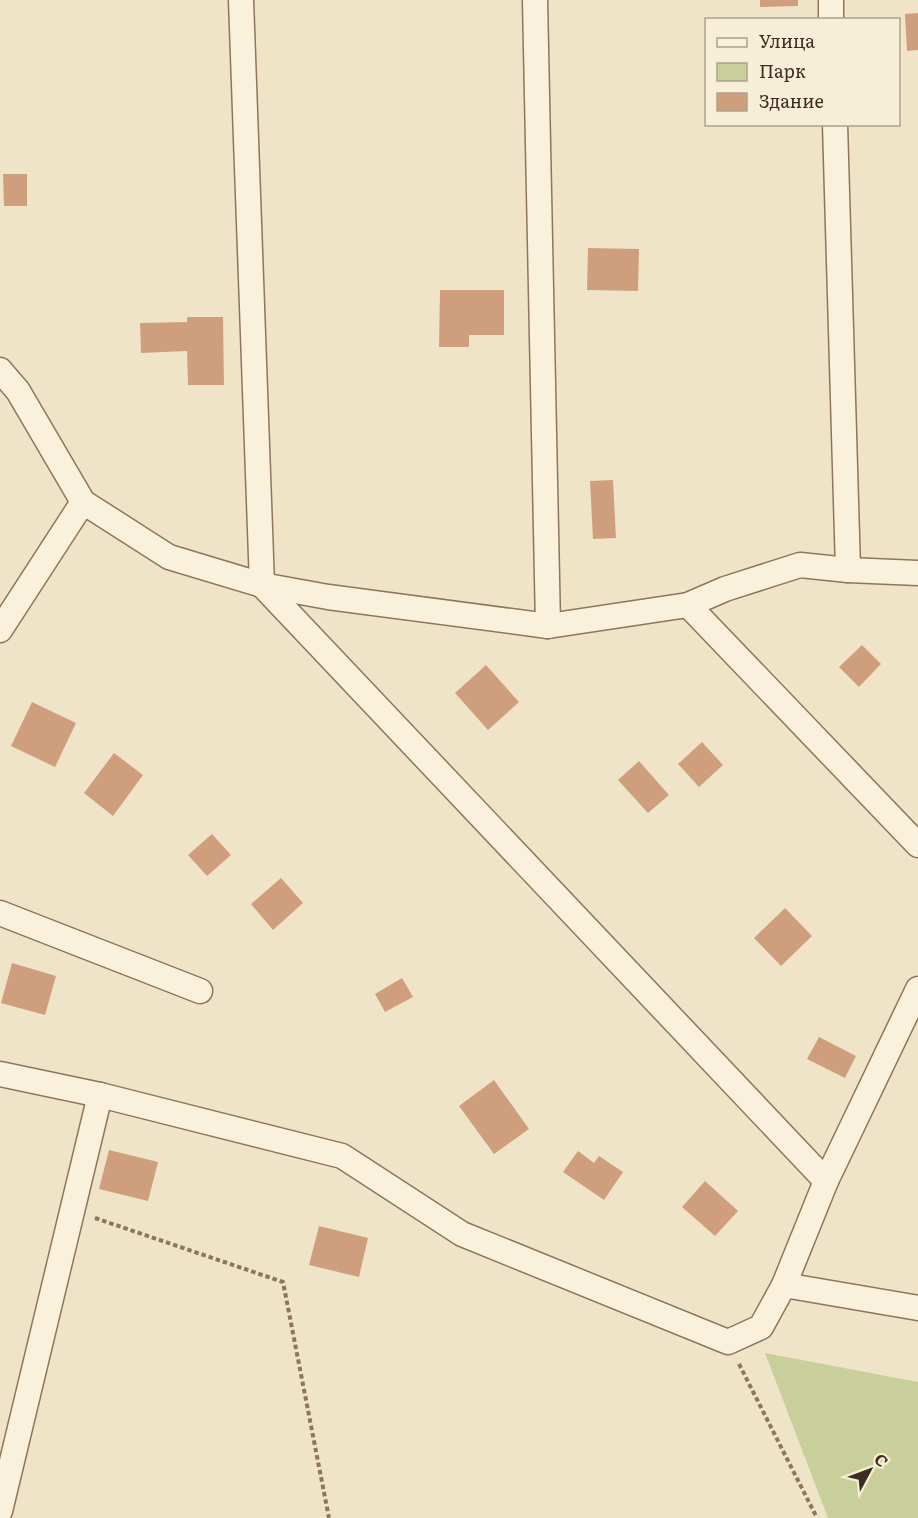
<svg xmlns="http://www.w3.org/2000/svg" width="918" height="1518" font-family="Literata,serif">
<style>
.green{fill:#c9cf9b}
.building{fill:#cf9f7d}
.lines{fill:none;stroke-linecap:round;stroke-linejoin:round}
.minor-casing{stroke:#8d765c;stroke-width:27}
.path{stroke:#8d765c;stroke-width:4;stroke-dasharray:4.5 3;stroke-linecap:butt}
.minor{stroke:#faf1dc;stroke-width:24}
</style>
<rect width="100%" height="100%" fill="#f0e4c8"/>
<path class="green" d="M765,1353L918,1382V1518H828Z"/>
<g class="building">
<path d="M760,0H798V6L760,7Z"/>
<path d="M918,13V50L907,51L905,14Z"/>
<path d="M3,174H27V206H4Z"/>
<path d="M588,248L639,249L638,291L587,290Z"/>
<path d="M440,290H504V335H469V347H439Z"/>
<path d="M187,317H223L224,385H188L187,351L141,353L140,323L187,322Z"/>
<path d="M613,480L616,538L593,539L590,481Z"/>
<path d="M862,645L881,664L859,687L839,667Z"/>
<path d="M486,665L519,702L488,730L455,693Z"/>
<path d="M32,702L76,723L55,767L11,746Z"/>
<path d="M702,742L723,765L699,787L678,764Z"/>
<path d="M114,753L143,775L113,816L84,793Z"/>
<path d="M639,761L669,795L648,813L618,780Z"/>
<path d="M212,834L231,855L207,876L188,855Z"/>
<path d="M281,878L303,903L273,930L251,904Z"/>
<path d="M785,908L812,936L781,966L754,938Z"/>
<path d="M12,963L56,976L45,1015L1,1003Z"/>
<path d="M402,978L413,997L385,1012L375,994Z"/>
<path d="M819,1037L856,1056L845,1078L807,1059Z"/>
<path d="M494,1080L529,1129L494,1154L459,1106Z"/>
<path d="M109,1150L158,1162L148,1201L99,1189Z"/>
<path d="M578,1151L594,1163L599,1156L623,1172L604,1200L563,1172Z"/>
<path d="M705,1181L738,1211L715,1236L682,1207Z"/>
<path d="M319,1226L368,1238L359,1277L309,1265Z"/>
</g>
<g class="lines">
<g class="minor-casing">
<g id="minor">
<path d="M241,0L262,585L826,1181"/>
<path d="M535,0L548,626"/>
<path d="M831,0V20"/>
<path d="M835,124L848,570"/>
<path d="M0,370L18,391L83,502"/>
<path d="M688,605L725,589L800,565L848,570L918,573"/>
<path d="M0,630L83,502L169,557L262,585L328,597L548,626L688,605L918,845"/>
<path d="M0,913L200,991"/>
<path d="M0,1074L100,1095L342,1156L462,1234L728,1342L761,1327L784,1285L826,1181L918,989"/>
<path d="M784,1285L918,1308"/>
<path d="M0,1511L100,1095"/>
</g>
</g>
<g class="path">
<path d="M95,1218L283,1282L329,1518"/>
<path d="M739,1364L817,1518"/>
</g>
<use href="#minor" class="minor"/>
</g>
<rect x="705" y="18" width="195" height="108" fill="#f7eed8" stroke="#ada18e" stroke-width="1.5"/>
<rect x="717" y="38" width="30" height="9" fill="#faf1dc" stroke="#ada18e" stroke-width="1.5"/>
<text x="759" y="48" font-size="18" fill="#3d2e20">Улица</text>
<rect x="717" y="63" width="30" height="18" fill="#c9cf9b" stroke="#ada18e" stroke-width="1.5"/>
<text x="759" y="78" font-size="18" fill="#3d2e20">Парк</text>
<rect x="717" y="93" width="30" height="18" fill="#cf9f7d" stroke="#ada18e" stroke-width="1.5"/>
<text x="759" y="108" font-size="18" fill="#3d2e20">Здание</text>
<g transform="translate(870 1470) rotate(49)" stroke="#f7eed8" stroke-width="4.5" paint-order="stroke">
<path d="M0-4.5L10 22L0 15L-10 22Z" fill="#3d2e20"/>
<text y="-9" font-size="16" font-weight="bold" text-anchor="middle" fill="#3d2e20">С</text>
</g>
</svg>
